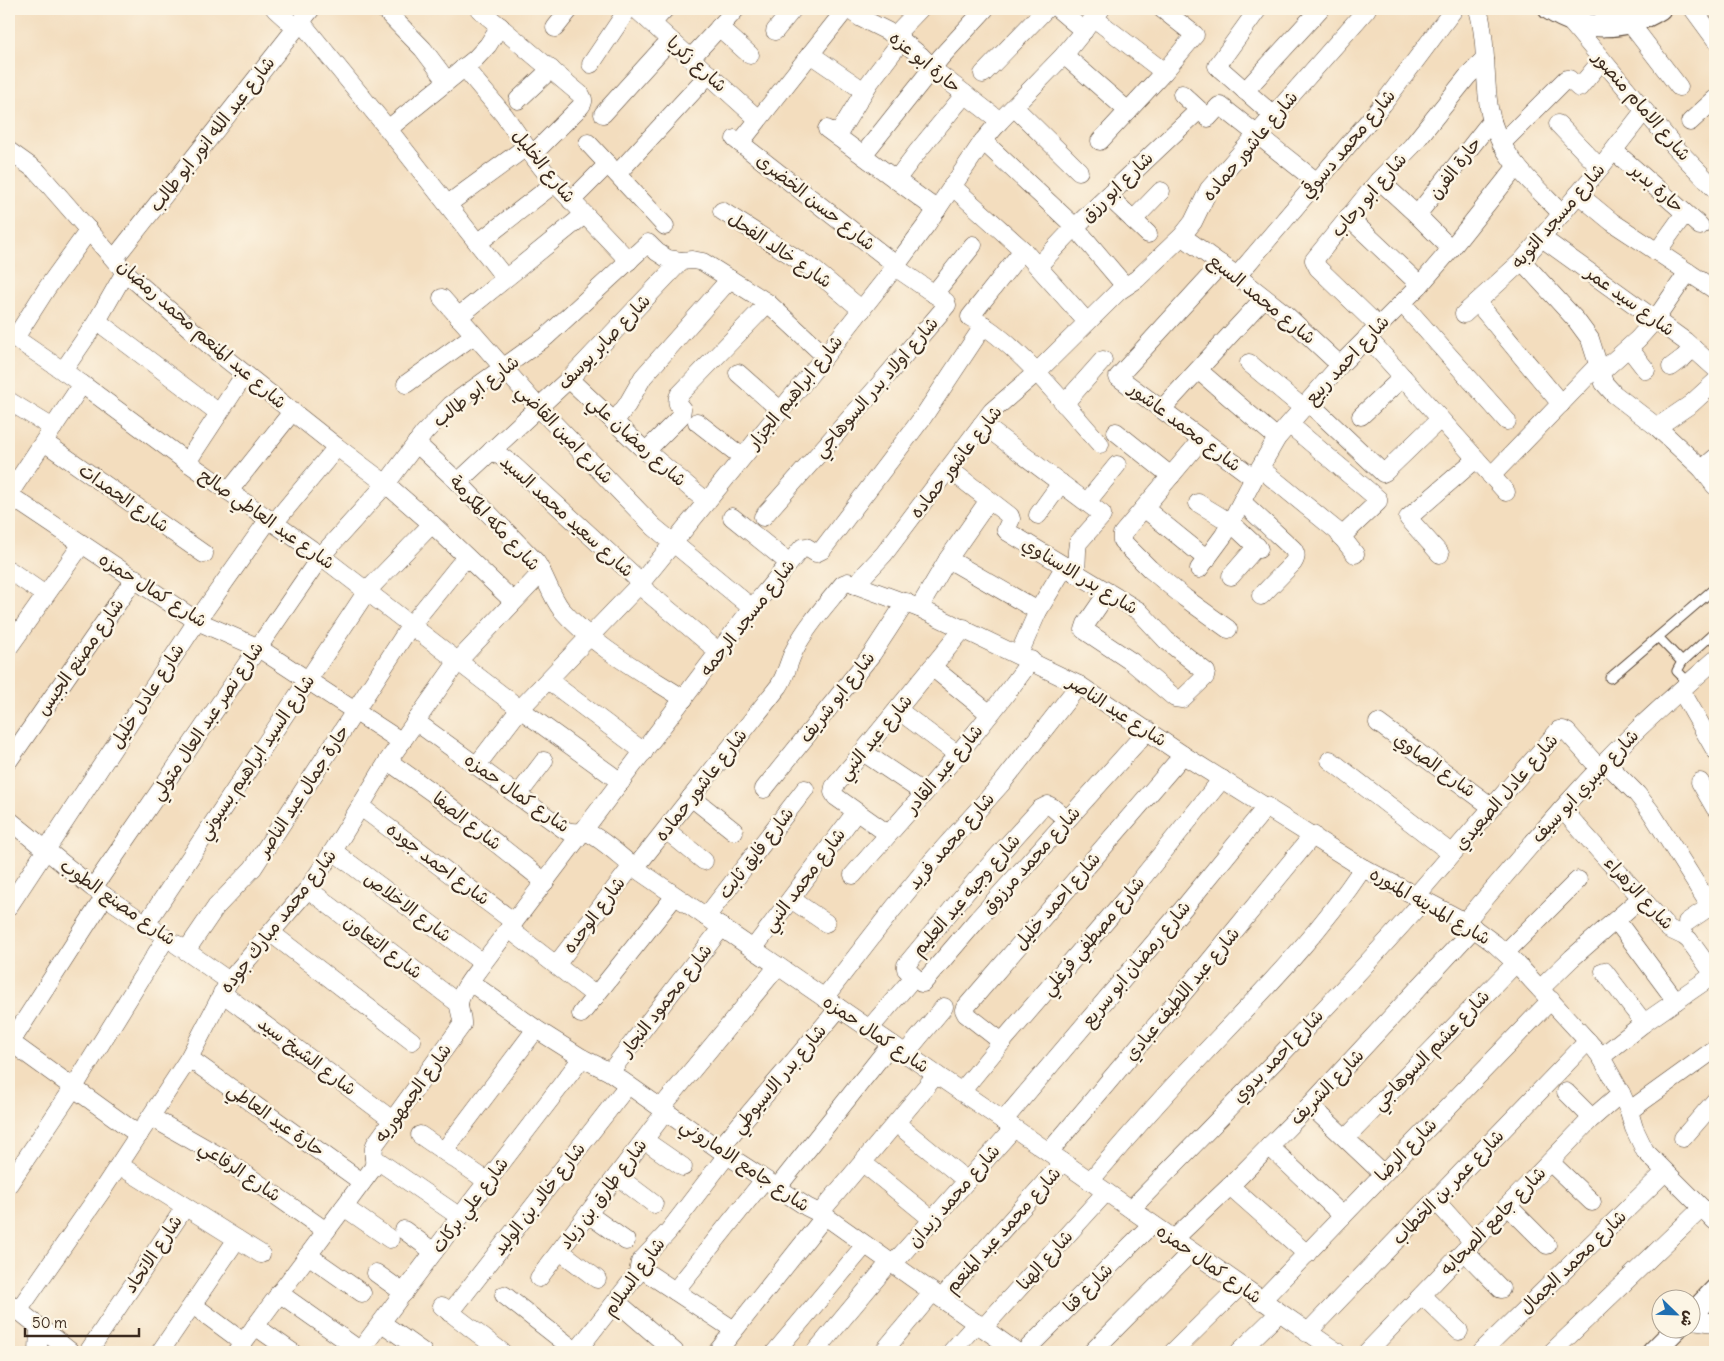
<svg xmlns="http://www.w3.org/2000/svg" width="1724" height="1361" font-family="Delius,'Playpen Sans Arabic',sans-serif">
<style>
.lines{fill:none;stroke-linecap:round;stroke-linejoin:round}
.service-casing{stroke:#574536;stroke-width:11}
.minor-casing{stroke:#574536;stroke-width:19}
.tertiary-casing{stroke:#574536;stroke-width:23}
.service{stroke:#fff;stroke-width:9}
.minor{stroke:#fff;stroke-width:18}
.tertiary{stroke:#fff;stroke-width:21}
.labels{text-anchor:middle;stroke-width:5;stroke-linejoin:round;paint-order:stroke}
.street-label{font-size:18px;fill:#3b2a1e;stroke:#fcf5e5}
</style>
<rect width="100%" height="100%" fill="#fcf5e5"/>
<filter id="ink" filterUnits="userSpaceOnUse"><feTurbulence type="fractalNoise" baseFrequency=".02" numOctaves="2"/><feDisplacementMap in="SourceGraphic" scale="10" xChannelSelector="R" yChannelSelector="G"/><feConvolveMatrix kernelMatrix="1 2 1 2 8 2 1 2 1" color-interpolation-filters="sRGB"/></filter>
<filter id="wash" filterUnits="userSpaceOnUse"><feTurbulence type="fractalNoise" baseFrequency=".0096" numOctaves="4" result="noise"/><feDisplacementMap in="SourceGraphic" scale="20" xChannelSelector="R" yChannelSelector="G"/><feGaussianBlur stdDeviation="1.12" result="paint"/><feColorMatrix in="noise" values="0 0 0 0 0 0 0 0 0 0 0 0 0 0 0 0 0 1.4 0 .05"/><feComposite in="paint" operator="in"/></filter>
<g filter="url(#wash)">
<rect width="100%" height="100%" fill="#f3ddbe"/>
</g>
<g filter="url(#ink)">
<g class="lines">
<g class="service-casing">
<g id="service">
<path d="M1658,637L1682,662"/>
<path d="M1610,678L1715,588"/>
<path d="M1689,683L1677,671L1682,662L1715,632"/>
</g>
</g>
<g class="minor-casing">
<g id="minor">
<path d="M275,9L296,28"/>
<path d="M384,9L423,49L447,81"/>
<path d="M479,9L581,95C584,100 584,102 580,107L532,155"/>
<path d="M636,9L758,119"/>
<path d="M848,9L861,18L895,35L921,56L939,74L1000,121"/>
<path d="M1058,9L1084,31"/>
<path d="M1258,9L1217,66L1274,116"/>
<path d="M1478,9C1487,41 1484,75 1489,108C1496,153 1532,183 1562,214"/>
<path d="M1693,9L1715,39"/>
<path d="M1094,18L1164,72"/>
<path d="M1570,21L1674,146L1715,189"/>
<path d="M301,22L388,129L505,278"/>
<path d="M652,23L665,9"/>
<path d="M1630,23L1679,87"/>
<path d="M1603,26L1605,9"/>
<path d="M719,27L750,55"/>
<path d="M555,28L570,9"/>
<path d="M775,31L793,9"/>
<path d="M895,35L920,9"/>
<path d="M810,54L864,91"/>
<path d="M1064,55L1128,111"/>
<path d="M691,58L736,9"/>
<path d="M591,64L628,9"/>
<path d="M464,67L504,115L532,155L550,178L629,261"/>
<path d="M983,74L1046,9"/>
<path d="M1245,91L1320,9"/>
<path d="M1182,94L1208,118L1219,106H1221L1317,182"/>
<path d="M518,100L551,69"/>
<path d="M1014,107L1079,171"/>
<path d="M603,114L670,40"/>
<path d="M1690,122L1715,99"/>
<path d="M1558,124L1600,168"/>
<path d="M388,129L475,59L488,45L500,26"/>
<path d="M827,129L937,210"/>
<path d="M837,136L870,82L902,40"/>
<path d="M735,139L896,265"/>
<path d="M983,141L1075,227L1125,286"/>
<path d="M1100,141L1164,72L1195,35L1162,9"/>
<path d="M588,143L665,226"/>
<path d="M740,143L846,9"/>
<path d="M1501,144L1566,79H1569L1579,88L1602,60"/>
<path d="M9,151L37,171L125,272L216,351L337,447L386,484L432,524L513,601"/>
<path d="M1614,151L1700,226"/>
<path d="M863,155L941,57L985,9"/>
<path d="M617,174L709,74"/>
<path d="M896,180L918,151L965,94"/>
<path d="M1379,180L1417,215L1451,249"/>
<path d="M952,186L1023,250L1087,322"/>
<path d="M1578,194L1612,222L1715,290"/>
<path d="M1108,196L1148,234"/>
<path d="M571,201L608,164"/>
<path d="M448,204L526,147"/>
<path d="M722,211L813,269L862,310"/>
<path d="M1417,215L1492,120"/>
<path d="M1348,217L1420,285"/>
<path d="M1133,220L1161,191"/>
<path d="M1182,236L1237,276L1284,313L1340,365"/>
<path d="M1542,238L1685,341L1715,368"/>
<path d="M478,243L555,183"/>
<path d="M1023,250L970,317C1019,344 1062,402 1100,444"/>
<path d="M1657,252L1685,213"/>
<path d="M114,259L311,9"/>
<path d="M1522,261L1576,320L1590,339L1604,383L1614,394L1657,427L1702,469L1715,486"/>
<path d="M1221,264L1118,377L1254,478"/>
<path d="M1038,266L1075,227L1199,110"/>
<path d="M1237,276L1383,104L1454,9"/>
<path d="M934,294L973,245"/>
<path d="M442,298L538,407L654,527L752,608"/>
<path d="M1477,302L1561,404"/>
<path d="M1402,303L1507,421"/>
<path d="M1464,314L1522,261L1600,168L1644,111"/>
<path d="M458,317L584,215"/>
<path d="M97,321L219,413"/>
<path d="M1378,326L1318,268L1314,260L1379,180L1412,146L1467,77L1485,59"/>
<path d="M9,334L82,384L187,462L321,556L520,709L621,782"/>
<path d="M1367,337L1506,492"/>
<path d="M15,338L47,288L89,230"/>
<path d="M1629,348L1646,370"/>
<path d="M1249,363L1303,408"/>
<path d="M1671,367L1683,358L1693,348"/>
<path d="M1198,370L1277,438"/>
<path d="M63,371L97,321L125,272"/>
<path d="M738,373L780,410"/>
<path d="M1600,373L1638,339L1655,320L1688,272"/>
<path d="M569,379L641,447L706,501"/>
<path d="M406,384L474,335"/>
<path d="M9,401L53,428"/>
<path d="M1308,402L1383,473L1385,472L1440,419"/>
<path d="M1064,404L1103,360"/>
<path d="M1162,409L1264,298"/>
<path d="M1361,416L1403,377"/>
<path d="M614,422L627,405L643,377L730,279"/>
<path d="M697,422L742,457"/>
<path d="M982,424L1102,514V516L1078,543L1077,551L1076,574"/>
<path d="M1289,424L1378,499V502L1341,537"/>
<path d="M1657,427L1691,404L1715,382"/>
<path d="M1116,432L1171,476"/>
<path d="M1201,440L1122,534V541L1150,569L1185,598L1228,629"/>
<path d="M44,442L204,554"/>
<path d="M416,443L458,482L536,562C546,577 550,594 561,609C594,647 642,672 684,699"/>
<path d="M492,450L513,465L641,582"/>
<path d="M646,451L681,416L682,409C677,404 676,401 679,395L768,303"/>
<path d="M187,462L245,374"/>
<path d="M1260,468L1337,531L1355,554"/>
<path d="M949,469L1010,516L1011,519L1006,530L1008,532L1139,611L1166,640L1206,672L1205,677L1182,699L1175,698L1132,662L1084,630L1086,624L1108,592"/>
<path d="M1702,469L1715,458"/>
<path d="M1491,476L1598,365"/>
<path d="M458,482L569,379L681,261"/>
<path d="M229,491L292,412"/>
<path d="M9,494L82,384"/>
<path d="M9,495L197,621L257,647L402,742"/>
<path d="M1087,502L1117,465"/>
<path d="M1242,502L1293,549C1296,554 1297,557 1293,563L1261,596"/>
<path d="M1198,503L1231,523L1259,549"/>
<path d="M1144,508L1207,559"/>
<path d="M1038,515L1061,483"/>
<path d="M732,517L789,563"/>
<path d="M763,517L873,392L947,305L946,302L895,267"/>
<path d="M274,523L337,447"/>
<path d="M1440,554L1408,518L1476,459"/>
<path d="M948,559L1038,611"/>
<path d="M1199,569L1224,535L1254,478L1277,438L1340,365L1420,285L1451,249L1517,166"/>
<path d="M9,570L45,595"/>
<path d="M1231,576L1257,546"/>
<path d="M639,585L719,652"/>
<path d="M855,585L884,554L992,411L1036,373L1119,291L1137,279L1182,236L1193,222L1209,189L1367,9"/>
<path d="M919,608L948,559L989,500"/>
<path d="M9,647L82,544"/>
<path d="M1019,654L1038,611L1065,566"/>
<path d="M932,667L990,714"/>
<path d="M548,680L644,752"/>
<path d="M1681,690L1715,750"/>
<path d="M898,710L957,754"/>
<path d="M415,721L565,830C574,835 580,830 588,833C600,837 623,859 635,868L1014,1128L1337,1352"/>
<path d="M1378,723L1492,807"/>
<path d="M863,752L924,793"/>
<path d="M9,760L135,578"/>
<path d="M1330,760L1452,854"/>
<path d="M388,761L433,793L545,882"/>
<path d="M1605,762L1637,794L1651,812L1710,906"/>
<path d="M477,765L520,709L639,585L825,356L895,267L927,224L983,141L1000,121L1064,55L1101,9"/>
<path d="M1700,782L1715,808"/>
<path d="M764,789L872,654L906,602"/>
<path d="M518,795L544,761"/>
<path d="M691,797L734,831"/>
<path d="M361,807L514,922"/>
<path d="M1562,809L1669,929L1684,936L1689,940L1715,976"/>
<path d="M9,820L93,888L155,930"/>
<path d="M1067,820L1052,807L1048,805L1040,809L977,879L906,965V969L921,983H923L977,920L1148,730"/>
<path d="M666,830L704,861"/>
<path d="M888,834L836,797L833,792L834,787L964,628"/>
<path d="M333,851L483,963"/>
<path d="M635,868L779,686C787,674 789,659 796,647C808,624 827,604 843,584L848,582L919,608L1079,685L1183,755L1363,868L1465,922L1495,944L1516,963L1595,1049L1601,1057L1621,1093L1629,1111L1634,1128L1645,1151L1715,1221"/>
<path d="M853,875C914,805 977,736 1031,660"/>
<path d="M93,888L321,556L386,484L424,433L451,405L546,337L648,243L657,252L668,259L681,261L692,260L703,262L730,279L768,303L825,356"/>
<path d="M308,889L459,1004"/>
<path d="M1415,897L1559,730H1563L1567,732L1599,768"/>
<path d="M791,899L826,923"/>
<path d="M9,906L197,621L269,519"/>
<path d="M706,917L805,789"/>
<path d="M1616,920L1676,1001"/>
<path d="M1465,922C1521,857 1576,789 1638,729C1663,705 1689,683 1715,660"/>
<path d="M1687,922L1715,903"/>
<path d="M146,924L367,591L432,524"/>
<path d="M509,929L596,996"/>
<path d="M271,933L412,1041"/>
<path d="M176,944L229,981"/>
<path d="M753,949L856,812"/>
<path d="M186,951L216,907L253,868L411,625L466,557"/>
<path d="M1505,953L1578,880"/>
<path d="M556,965L632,866"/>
<path d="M1604,971L1644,1023"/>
<path d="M470,982L536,1029L582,1058L610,1072L727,1155L807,1207L825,1216L1017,1352"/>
<path d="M1540,989L1572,958L1642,897"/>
<path d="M222,993L391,1119"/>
<path d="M824,998L893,909L933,860L1002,783L1079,685"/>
<path d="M581,1014L675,896"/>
<path d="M869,1029L914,977"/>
<path d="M9,1041L139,1135"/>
<path d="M1002,1042L966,1014L964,1010L965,1008L1183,755"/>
<path d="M9,1045L105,896"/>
<path d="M905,1054L944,1007"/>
<path d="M1601,1057L1644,1023L1715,974"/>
<path d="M189,1058L362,1182"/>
<path d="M610,1072L722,927"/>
<path d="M961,1092L1002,1042L1126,898L1222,779"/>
<path d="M1566,1092L1592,1118"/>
<path d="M1310,1105L1383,1174"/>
<path d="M661,1108L778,966"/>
<path d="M1629,1111L1715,1049"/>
<path d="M151,1117L221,1157L326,1231"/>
<path d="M1003,1121L1187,904L1267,806"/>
<path d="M896,1123L967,1181"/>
<path d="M420,1135L487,1181"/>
<path d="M1346,1138L1516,963"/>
<path d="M1683,1138L1715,1101"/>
<path d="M644,1140L683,1167"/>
<path d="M1269,1146L1343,1216"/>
<path d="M719,1149L839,1008"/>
<path d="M444,1151L536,1029"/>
<path d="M1049,1152L1190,985L1313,835"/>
<path d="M374,1158L460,1217"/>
<path d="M1550,1162L1592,1202"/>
<path d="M863,1163L933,1220"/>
<path d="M119,1165L261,1254"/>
<path d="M617,1176L654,1204"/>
<path d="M1090,1181C1124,1142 1158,1101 1194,1064C1253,1001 1315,940 1363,868"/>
<path d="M9,1184L74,1087L166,938"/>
<path d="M1230,1186L1307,1254"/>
<path d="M777,1188L891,1044"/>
<path d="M1435,1200L1473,1242"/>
<path d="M1508,1206L1547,1245"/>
<path d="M344,1207L390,1239"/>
<path d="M1131,1209C1230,1108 1329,1007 1423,901"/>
<path d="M588,1214L626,1241"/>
<path d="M819,1214L936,1075"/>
<path d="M404,1230L434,1252"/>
<path d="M1174,1239L1230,1186L1310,1105L1474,928"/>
<path d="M560,1251L597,1279"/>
<path d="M1464,1251L1501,1289"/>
<path d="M308,1255L362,1293"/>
<path d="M893,1264L1014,1128"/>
<path d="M640,1268L734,1330"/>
<path d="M376,1273L404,1293"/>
<path d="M539,1278L666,1111"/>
<path d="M675,1291L764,1180"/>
<path d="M279,1293L361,1351"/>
<path d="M504,1295L577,1352"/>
<path d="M1422,1295L1459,1331"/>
<path d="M942,1298L1063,1162"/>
<path d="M1261,1301L1551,1000"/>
<path d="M617,1302L675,1352"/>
<path d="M9,1303L71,1352"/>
<path d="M193,1305L243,1342"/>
<path d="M442,1306L502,1352"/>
<path d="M18,1311L103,1189L189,1058L229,981L308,889L333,851L388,761L458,661L542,572"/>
<path d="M450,1313L628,1085"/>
<path d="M1692,1320L1715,1323"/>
<path d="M382,1323L423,1352"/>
<path d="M255,1326L292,1352"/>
<path d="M983,1328L1106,1192"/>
<path d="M1307,1333L1588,1041"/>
<path d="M38,1352L39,1328"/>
<path d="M88,1352L185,1207"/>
<path d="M160,1352L237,1239"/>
<path d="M236,1352L373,1168C377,1159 370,1152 376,1143L462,1025C463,1017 459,1012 459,1005C459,993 476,973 483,963L752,608L802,548L806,547L816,553L822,550L923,417L984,325"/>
<path d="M359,1352L460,1217L582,1058"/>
<path d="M576,1352L638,1273L640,1262L668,1232L727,1155"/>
<path d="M717,1352L825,1216"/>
<path d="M775,1352L865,1245"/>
<path d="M815,1352L890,1262"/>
<path d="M883,1352L933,1292"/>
<path d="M951,1352L977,1323"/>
<path d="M1024,1352L1152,1224"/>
<path d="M1092,1352L1191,1252"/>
<path d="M1173,1352L1240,1286"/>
<path d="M1239,1352L1279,1313"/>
<path d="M1367,1352L1590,1120L1621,1093"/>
<path d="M1481,1352L1665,1172"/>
<path d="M1552,1352L1702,1208"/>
</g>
</g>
<g class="tertiary-casing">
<g id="tertiary">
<path d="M1549,9C1583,32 1626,31 1660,9"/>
<path d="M1692,1314L1715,1290"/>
<path d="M1653,1352L1677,1328"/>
</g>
</g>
<use href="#service" class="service"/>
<use href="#minor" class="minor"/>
<use href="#tertiary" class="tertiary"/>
</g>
</g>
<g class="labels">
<g class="street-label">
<text transform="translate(925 62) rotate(39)" y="6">حارة ابو عزه</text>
<text transform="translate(697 64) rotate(42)" y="6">شارع زكريا</text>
<text transform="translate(1642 106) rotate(49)" y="6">شارع الامام منصور</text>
<text transform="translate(212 134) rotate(-52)" y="6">شارع عبد الله انور ابو طالب</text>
<text transform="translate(1348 144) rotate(-50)" y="6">شارع محمد دسوقي</text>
<text transform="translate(1250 146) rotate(-50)" y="6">شارع عاشور حماده</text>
<text transform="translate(544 166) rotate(51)" y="6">شارع الخليل</text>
<text transform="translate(1455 168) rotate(-52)" y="6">حارة الفرن</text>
<text transform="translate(1117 187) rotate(-44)" y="6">شارع ابو رزق</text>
<text transform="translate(1657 188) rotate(41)" y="6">حارة بدير</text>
<text transform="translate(1369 195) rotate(-49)" y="6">شارع ابو رحاب</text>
<text transform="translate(816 202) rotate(38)" y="6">شارع حسن الخضرى</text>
<text transform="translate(1558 216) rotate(-49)" y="6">شارع مسجد التوبه</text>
<text transform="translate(780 250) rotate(34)" y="6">شارع خالد الفحل</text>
<text transform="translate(1262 299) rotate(39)" y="6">شارع محمد السبع</text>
<text transform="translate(1630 301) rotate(36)" y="6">شارع سيد عمر</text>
<text transform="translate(202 334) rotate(41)" y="6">شارع عبد المنعم محمد رمضان</text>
<text transform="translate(604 342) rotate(-46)" y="6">شارع صابر يوسف</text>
<text transform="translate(1347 360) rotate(-47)" y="6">شارع احمد ربيع</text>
<text transform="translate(876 387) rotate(-49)" y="6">شارع اولاد بدر السوهاجي</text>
<text transform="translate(476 391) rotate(-38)" y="6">شارع ابو طالب</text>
<text transform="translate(795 392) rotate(-51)" y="6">شارع ابراهيم الجزار</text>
<text transform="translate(1185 427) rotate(37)" y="6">شارع محمد عاشور</text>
<text transform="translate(565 434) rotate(46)" y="6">شارع امين القاضي</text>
<text transform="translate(637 441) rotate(42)" y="6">شارع رمضان علي</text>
<text transform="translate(956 462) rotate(-52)" y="6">شارع عاشور حماده</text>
<text transform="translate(124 498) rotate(35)" y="6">شارع الحمدات</text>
<text transform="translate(567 516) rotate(42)" y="6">شارع سعيد محمد السيد</text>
<text transform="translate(267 519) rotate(35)" y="6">شارع عبد العاطي صالح</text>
<text transform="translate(495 523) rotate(47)" y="6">شارع مكه المكرمة</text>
<text transform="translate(1080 576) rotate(31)" y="6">شارع بدر الاسناوي</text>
<text transform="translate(153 590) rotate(32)" y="6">شارع كمال حمزه</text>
<text transform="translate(747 618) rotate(-52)" y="6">شارع مسجد الرحمه</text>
<text transform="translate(80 657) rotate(-55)" y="6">شارع مصنع الجبس</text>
<text transform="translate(147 696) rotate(-57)" y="6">شارع عادل خليل</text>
<text transform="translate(837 697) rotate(-52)" y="6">شارع ابو شريف</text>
<text transform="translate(1117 711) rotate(33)" y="6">شارع عبد الناصر</text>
<text transform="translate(207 721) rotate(-56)" y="6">شارع نصر عبد العال متولي</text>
<text transform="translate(875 737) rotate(-50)" y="6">شارع عبد النبي</text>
<text transform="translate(256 757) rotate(-56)" y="6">شارع السيد ابراهيم بسيوني</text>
<text transform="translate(1435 765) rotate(36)" y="6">شارع الصاوي</text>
<text transform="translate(944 769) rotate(-50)" y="6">شارع عبد القادر</text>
<text transform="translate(701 785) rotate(-52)" y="6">شارع عاشور حماده</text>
<text transform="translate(1585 786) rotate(-47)" y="6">شارع صبري ابو سيف</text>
<text transform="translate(303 791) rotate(-57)" y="6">حارة جمال عبد الناصر</text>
<text transform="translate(1506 792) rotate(-49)" y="6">شارع عادل الصعيدي</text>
<text transform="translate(517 793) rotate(35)" y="6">شارع كمال حمزه</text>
<text transform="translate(467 821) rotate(38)" y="6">شارع الصفا</text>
<text transform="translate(951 841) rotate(-49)" y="6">شارع محمد فريد</text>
<text transform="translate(756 853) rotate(-52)" y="6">شارع فايق ثابت</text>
<text transform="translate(1031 860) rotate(-48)" y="6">شارع محمد مرزوق</text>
<text transform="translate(438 864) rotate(37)" y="6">شارع احمد جوده</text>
<text transform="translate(804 880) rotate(-53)" y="6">شارع محمد النبي</text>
<text transform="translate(1639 893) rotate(47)" y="6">شارع الزهراء</text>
<text transform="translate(966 895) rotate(-49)" y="6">شارع وجيه عبد العليم</text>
<text transform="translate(1057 901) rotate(-49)" y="6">شارع احمد خليل</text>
<text transform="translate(118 902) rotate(35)" y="6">شارع مصنع الطوب</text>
<text transform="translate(1430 906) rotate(30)" y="6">شارع المدينه المنوره</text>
<text transform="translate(408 907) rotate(37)" y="6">شارع الاخلاص</text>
<text transform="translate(594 915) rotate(-53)" y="6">شارع الوحده</text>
<text transform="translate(278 921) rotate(-52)" y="6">شارع محمد مبارك جوده</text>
<text transform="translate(1093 936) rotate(-50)" y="6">شارع مصطفي فرغلي</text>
<text transform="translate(383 947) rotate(37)" y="6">شارع التعاون</text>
<text transform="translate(1136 964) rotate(-50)" y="6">شارع رمضان ابو سريع</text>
<text transform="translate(1182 994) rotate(-50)" y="6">شارع عبد اللطيف عبادي</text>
<text transform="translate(666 1000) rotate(-52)" y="6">شارع محمود النجار</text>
<text transform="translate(876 1034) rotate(34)" y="6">شارع كمال حمزه</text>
<text transform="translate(1431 1050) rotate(-46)" y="6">شارع عشم السوهاجي</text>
<text transform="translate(307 1056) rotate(37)" y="6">شارع الشيخ سيد</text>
<text transform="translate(1278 1056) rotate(-46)" y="6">شارع احمد بدوي</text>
<text transform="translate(779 1079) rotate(-50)" y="6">شارع بدر الاسيوطي</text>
<text transform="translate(1327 1087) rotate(-46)" y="6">شارع الشريف</text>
<text transform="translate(413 1093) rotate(-54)" y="6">شارع الجمهوريه</text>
<text transform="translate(276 1120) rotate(35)" y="6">حارة عبد العاطي</text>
<text transform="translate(1406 1150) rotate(-46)" y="6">شارع الرضا</text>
<text transform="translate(745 1165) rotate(34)" y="6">شارع جامع الاماروني</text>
<text transform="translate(240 1171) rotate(34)" y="6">شارع الرفاعي</text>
<text transform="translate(1448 1187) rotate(-46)" y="6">شارع عمر بن الخطاب</text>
<text transform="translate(603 1194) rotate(-53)" y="6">شارع طارق بن زياد</text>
<text transform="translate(954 1196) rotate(-49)" y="6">شارع محمد زيدان</text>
<text transform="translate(539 1199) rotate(-52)" y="6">شارع خالد بن الوليد</text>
<text transform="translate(470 1205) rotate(-53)" y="6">شارع علي بركات</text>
<text transform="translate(1493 1221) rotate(-46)" y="6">شارع جامع الصحابه</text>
<text transform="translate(1003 1230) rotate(-48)" y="6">شارع محمد عبد المنعم</text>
<text transform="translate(153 1254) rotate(-56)" y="6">شارع الاتحاد</text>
<text transform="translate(1045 1260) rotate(-48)" y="6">شارع الهنا</text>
<text transform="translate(1573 1262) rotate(-44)" y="6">شارع محمد الجمال</text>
<text transform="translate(1209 1264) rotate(35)" y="6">شارع كمال حمزه</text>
<text transform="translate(634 1277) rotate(-54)" y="6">شارع السلام</text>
<text transform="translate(1088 1288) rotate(-45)" y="6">شارع قنا</text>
</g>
</g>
<rect width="1724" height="1361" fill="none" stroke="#fcf5e5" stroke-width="30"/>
<g transform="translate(1676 1314) rotate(113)"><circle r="24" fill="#fcf5e5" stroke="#afa495"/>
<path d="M0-4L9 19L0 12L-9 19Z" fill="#1f6fb2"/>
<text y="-8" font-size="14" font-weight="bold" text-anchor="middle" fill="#3b2a1e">ش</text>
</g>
<path d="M25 1328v8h114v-8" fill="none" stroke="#3b2a1e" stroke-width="2.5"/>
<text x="32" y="1328" font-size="15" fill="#3b2a1e" stroke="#fcf5e5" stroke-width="4" paint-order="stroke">50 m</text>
</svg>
